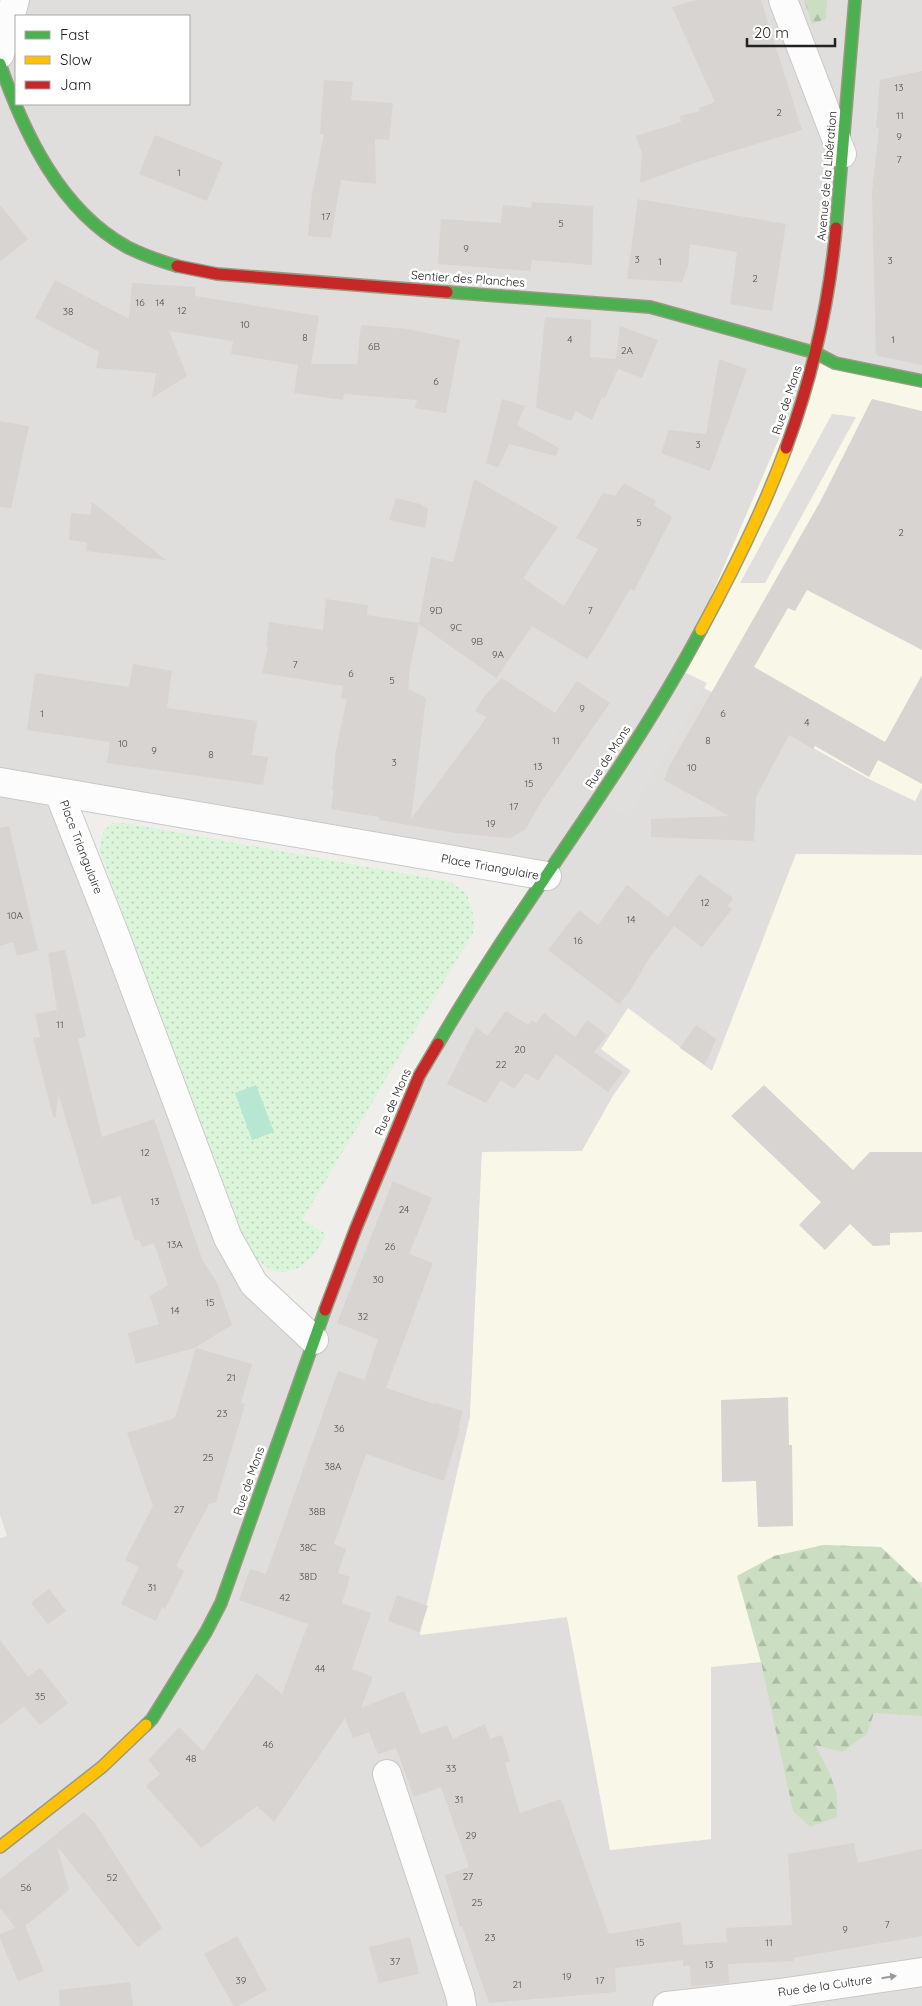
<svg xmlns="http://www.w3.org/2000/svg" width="922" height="2006" font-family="Quicksand,sans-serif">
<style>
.residential{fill:#dfdedc;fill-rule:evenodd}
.education{fill:#f8f7e8}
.forest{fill:url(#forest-firs)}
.park{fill:url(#park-dots)}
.pitch{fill:#b7e6d2}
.parking{fill:#e0dfde}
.building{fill:#d7d4d2}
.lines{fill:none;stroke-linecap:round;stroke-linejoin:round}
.street-casing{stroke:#c9c8c7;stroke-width:30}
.fast-casing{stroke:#999a82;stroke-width:14}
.slow-casing{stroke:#999a82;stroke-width:14}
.jam-casing{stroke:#999a82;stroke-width:14}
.street{stroke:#fdfcfc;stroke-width:28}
.fast{stroke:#4caf50;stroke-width:11}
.slow{stroke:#ffc107;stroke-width:11}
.jam{stroke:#c62828;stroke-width:11}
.oneway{fill:#9a9a9a}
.labels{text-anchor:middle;stroke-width:5;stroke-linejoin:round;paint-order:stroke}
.number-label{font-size:10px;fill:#4f4e4e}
.street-label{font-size:12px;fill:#222;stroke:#fff}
</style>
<defs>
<pattern id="forest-firs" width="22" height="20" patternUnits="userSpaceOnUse" patternTransform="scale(1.25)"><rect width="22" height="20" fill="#cbdec1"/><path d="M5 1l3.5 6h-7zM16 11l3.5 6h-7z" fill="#aebea6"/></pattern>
<pattern id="park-dots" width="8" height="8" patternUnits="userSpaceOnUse" patternTransform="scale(1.25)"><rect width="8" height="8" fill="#daf5da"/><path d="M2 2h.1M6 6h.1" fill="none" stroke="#bbd2bb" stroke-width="1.8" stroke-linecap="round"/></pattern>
</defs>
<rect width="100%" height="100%" fill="#f0eeeb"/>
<path class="residential" d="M0,0H922V381L718,695L871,780L915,801L922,787V855L796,854L712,1071L631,1070L613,1096L582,1151L482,1152L470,1417L420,1634L567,1617L610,1850L711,1839V1666L761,1662L917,1581L922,1582V2006H0V1538L7,1536L0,1515ZM16,16H189V104H16ZM60,793L547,877L400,1119L314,1340L228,1238Z"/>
<g class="education">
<path d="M816,353L922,381V787L915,801L871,780L718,695L677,675Z"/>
<path d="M796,854L922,855V1582L917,1581L881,1547L824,1545L774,1556L738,1576L761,1662L711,1667V1839L610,1850L567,1617L420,1635L470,1417L482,1152L582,1151L613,1096L631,1071L601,1049L628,1008L712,1071Z"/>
</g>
<g class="forest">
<path d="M804,0H827L826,19L812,24Z"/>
<path d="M824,1545L881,1547L917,1581L922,1589V1716L874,1713L867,1734L842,1752L815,1745L829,1772L837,1794V1817L810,1827L793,1811L761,1662L737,1576L774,1556Z"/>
</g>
<path class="park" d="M113,823H125L451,882L467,894L473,914L474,931L302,1220L326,1234C314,1261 289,1287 260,1262C253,1256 248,1243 243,1235L99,849L104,830Z"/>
<path class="pitch" d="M256,1085L274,1132L252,1140L235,1093Z"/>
<g class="parking">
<path d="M832,414L856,417L765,583H740Z"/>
<path d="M684,672L707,683L628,817L606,803Z"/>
</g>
<g class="building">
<path d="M696,0H761L802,130L694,163L640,183L642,153L636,136L681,122L680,116L700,111L699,108L715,102L672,7Z"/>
<path d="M922,71V365L878,356L876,353L872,193L879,128H876L880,80Z"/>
<path d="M324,80L353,82L351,100L393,103L389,140L375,139L376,184L341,180L331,238L308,236L312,195L324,134H320Z"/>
<path d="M155,135L223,162L207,201L139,174Z"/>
<path d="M638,199L786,224L772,311L730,304L737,252L690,244L688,266L682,282L627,279Z"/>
<path d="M532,202L593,206L592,265L532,260L530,271L438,264L441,219L501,223L503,205L531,208Z"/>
<path d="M0,205L28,239L0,262Z"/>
<path d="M55,280L129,319L132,283L195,287V296L319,316L311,364H357L361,325L407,329L460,340L446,413L415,408L417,400L344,394L343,400L294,393L298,365L231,354L233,341L169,331L187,376L152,398L156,373L96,368L99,352L35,318Z"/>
<path d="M545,317L591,320L590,357L616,359L620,326L658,340L642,378L618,369L605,398L602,397L592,420L576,411L571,421L536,408Z"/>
<path d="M719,359L747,369L710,471L661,453L669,430L706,434Z"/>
<path d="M502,399L525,406L517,425L559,448L556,456L509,444L498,468L486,463Z"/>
<path d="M872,399L922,411V650L807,590L795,611L788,608L754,667L885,742L922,675V784L878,760L869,777L815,746L813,749L789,735L756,797L754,841L651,837V819L729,816L664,780L669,767L820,502Z"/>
<path d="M0,421L29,426L11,508L0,507Z"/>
<path d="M474,479L558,527L523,578L564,606L598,549L576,538L603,493L615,496L624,483L656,501L654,505L672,517L634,591L630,589L599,642L587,659L532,626L496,678L419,624L410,667L408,689L426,698L411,819L487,717L475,711L483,698L502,678L555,713L577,681L610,703L541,802L525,830L511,838L455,833L379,820V817L331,809L334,790H332L336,750L347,699L341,698L343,686L262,673L268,647L266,646L269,622L323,630L326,599L368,605L367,615L419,623L431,557L453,562Z"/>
<path d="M396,498L420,504L428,509L425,528L389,520Z"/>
<path d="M92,502L166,560L86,551L87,542L69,540L71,513L90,515Z"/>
<path d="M133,664L172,671L167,708L257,721L252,755L268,757L263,785L107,763L110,742L27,730L35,673L129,687Z"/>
<path d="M9,826L38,950L17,956L13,942L0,946V828Z"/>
<path d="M699,874L733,898L728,906L732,909L702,947L674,926L648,960L630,991L619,1004L548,950L579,910L598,925L627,885L668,917Z"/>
<path d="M65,950L86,1036L78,1039L102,1137L154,1119L202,1259L217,1283L232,1325L194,1348L136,1364L128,1333L159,1324L150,1296L168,1285L154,1243L142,1247L139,1239L135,1241L120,1196L92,1205L58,1093L56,1117H53L33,1038L40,1037L35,1014L57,1010L48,953Z"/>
<path d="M506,1011L528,1025L532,1020L536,1023L544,1013L575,1037L587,1020L607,1035L594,1052L623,1072L608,1092L556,1054L538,1081L526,1073L514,1089L501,1080L486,1103L447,1084L476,1027L487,1036Z"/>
<path d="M696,1025L716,1039L705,1065L680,1048Z"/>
<path d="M764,1085L853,1170L870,1152H922V1232L890,1233V1245L873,1246L850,1224L825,1250L799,1225L821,1202L731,1116Z"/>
<path d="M393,1181L432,1198L409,1254L433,1263L386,1388L434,1404L435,1403L463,1411L458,1427L460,1428L444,1481L366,1454L334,1544L346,1549L338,1573L350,1577L342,1603L371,1613L352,1669L373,1677L361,1708L404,1691L421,1734L447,1725L453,1739L485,1724L490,1739L502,1735L510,1761L505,1763L520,1813L561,1799L609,1934L681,1922L683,1945L727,1942L726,1928L792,1925L788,1854L854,1843L858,1863L922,1849V1936L793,1958L794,1961L728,1964L729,1983L691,1986L690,1966H683V1960L615,1968L616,1992L489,2003L462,1926L460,1927L445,1875L469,1867L441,1787L414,1797L396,1748L378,1754L369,1732L353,1738L345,1718L274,1822L257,1806L201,1848L146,1786L160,1774L148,1760L179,1727L203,1751L257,1673L282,1694L308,1624L239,1600L250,1569L266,1574L338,1371L365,1380L378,1339L337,1323Z"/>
<path d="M196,1348L252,1364L241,1403L245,1404L216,1502L209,1504L176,1566L184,1571L165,1609L162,1607L156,1621L121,1604L139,1567L125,1560L153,1506L127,1433L175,1418Z"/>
<path d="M788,1397L789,1445H792L793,1526L758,1527L756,1481L722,1482L721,1400Z"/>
<path d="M49,1589L66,1611L48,1624L31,1603Z"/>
<path d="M397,1595L428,1606L419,1632L388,1621Z"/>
<path d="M0,1640L28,1677L40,1668L68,1703L40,1725L24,1706L0,1725Z"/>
<path d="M84,1812L94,1822L162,1928L138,1947L57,1846L69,1890L25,1926L44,1971L18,1981L0,1938V1934L16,1928L0,1908V1879Z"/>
<path d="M237,1936L267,1990L238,2006H234L204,1954Z"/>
<path d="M410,1937L419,1974L379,1983L369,1947Z"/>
<path d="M130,1982L133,2006H60L59,1990Z"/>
</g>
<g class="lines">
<g class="street-casing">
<g id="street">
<path d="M783,0L842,154"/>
<path d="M0,54L15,0"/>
<path d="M0,782L547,876"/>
<path d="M59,793L113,930L228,1238L254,1284L314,1340"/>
<path d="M387,1774L460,1995L462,2006"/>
<path d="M667,2006L780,1993L922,1972"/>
</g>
</g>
<g class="fast-casing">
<g id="fast">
<path d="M0,64C24,133 60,210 127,247C143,255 160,261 177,266"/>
<path d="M836,228L855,0"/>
<path d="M447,292L650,307L816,353L835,363L922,381"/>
<path d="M438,1044C520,903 624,775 701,630"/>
<path d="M146,1725L152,1719L206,1632L221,1603L325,1310"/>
</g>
</g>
<g class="slow-casing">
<g id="slow">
<path d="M701,630C733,571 763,511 786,448"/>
<path d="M0,1847L102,1767L146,1725"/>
</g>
</g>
<g class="jam-casing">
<g id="jam">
<path d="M177,266L217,274L447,292"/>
<path d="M786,448C813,375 829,305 836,228"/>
<path d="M325,1310L356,1228L419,1076L438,1044"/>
</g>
</g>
<use href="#street" class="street"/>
<use href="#fast" class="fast"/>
<use href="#slow" class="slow"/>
<use href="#jam" class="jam"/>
</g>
<defs><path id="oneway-solid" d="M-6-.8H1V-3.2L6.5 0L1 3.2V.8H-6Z" transform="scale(1.25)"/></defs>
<use class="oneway" href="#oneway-solid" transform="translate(889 1977) rotate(-9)"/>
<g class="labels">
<g class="number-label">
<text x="899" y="91">13</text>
<text x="779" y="116">2</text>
<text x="900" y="119">11</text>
<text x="899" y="140">9</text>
<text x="899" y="163">7</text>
<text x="179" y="176">1</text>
<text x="326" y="220">17</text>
<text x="561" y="227">5</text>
<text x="466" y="252">9</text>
<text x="637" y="263">3</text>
<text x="890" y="264">3</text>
<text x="660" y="265">1</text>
<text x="755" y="282">2</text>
<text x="140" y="306">16</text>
<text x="160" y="306">14</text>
<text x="182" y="314">12</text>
<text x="68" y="315">38</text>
<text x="245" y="328">10</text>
<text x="305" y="341">8</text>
<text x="570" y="343">4</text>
<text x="893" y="343">1</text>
<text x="374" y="350">6B</text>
<text x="627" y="354">2A</text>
<text x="436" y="385">6</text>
<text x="698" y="448">3</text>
<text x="639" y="526">5</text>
<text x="901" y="536">2</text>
<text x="436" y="614">9D</text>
<text x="590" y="614">7</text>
<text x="456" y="631">9C</text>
<text x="477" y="645">9B</text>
<text x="498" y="658">9A</text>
<text x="295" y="668">7</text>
<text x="351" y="677">6</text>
<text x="392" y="684">5</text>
<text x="582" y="712">9</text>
<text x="42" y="717">1</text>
<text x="723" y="717">6</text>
<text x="807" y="726">4</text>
<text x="556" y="744">11</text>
<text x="708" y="744">8</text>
<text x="123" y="747">10</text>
<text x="154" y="754">9</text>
<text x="211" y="758">8</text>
<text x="394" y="766">3</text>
<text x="538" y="770">13</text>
<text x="692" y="771">10</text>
<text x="529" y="787">15</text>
<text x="514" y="810">17</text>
<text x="491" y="827">19</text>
<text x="705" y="906">12</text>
<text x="15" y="919">10A</text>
<text x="631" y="923">14</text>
<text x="578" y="944">16</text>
<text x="60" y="1028">11</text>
<text x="520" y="1053">20</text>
<text x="501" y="1068">22</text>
<text x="145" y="1156">12</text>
<text x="155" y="1205">13</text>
<text x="404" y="1213">24</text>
<text x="175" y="1248">13A</text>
<text x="390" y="1250">26</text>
<text x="378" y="1283">30</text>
<text x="210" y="1306">15</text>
<text x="175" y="1314">14</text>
<text x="363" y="1320">32</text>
<text x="231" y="1381">21</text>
<text x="222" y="1417">23</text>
<text x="339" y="1432">36</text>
<text x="208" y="1461">25</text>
<text x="333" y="1470">38A</text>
<text x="179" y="1513">27</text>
<text x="317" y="1515">38B</text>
<text x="308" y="1551">38C</text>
<text x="308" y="1580">38D</text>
<text x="152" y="1591">31</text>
<text x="285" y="1601">42</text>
<text x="320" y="1672">44</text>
<text x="40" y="1700">35</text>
<text x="268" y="1748">46</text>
<text x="191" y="1762">48</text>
<text x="451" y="1772">33</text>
<text x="459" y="1803">31</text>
<text x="471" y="1839">29</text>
<text x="468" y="1880">27</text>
<text x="112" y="1881">52</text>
<text x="26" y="1891">56</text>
<text x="477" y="1906">25</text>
<text x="887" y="1928">7</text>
<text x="845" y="1933">9</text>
<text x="490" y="1941">23</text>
<text x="640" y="1946">15</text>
<text x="769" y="1946">11</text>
<text x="395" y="1965">37</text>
<text x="709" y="1968">13</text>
<text x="567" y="1980">19</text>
<text x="241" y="1984">39</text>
<text x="600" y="1984">17</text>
<text x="517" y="1988">21</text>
</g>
<g class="street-label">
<text transform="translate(827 176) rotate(-85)" y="4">Avenue de la Libération</text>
<text transform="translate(468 279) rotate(4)" y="4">Sentier des Planches</text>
<text transform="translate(787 400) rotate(-72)" y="4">Rue de Mons</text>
<text transform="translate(608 757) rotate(-57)" y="4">Rue de Mons</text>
<text transform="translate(81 847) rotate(69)" y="4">Place Triangulaire</text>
<text transform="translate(490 867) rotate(10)" y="4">Place Triangulaire</text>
<text transform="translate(393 1102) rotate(-66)" y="4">Rue de Mons</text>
<text transform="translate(249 1481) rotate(-71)" y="4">Rue de Mons</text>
<text transform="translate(825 1986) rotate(-8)" y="4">Rue de la Culture</text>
</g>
</g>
<rect x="15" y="15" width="175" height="90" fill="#ffffff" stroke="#a7a7a7"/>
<rect x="25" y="31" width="25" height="8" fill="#4caf50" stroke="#a7a7a7"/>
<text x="60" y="40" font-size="15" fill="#222222">Fast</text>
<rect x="25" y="56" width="25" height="8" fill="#ffc107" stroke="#a7a7a7"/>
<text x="60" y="65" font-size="15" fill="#222222">Slow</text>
<rect x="25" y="81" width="25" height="8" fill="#c62828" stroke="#a7a7a7"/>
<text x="60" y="90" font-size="15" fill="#222222">Jam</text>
<path d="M747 38v8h88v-8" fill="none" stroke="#222222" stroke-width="2.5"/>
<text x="754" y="38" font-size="15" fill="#222222" stroke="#ffffff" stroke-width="4" paint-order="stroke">20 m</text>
</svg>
